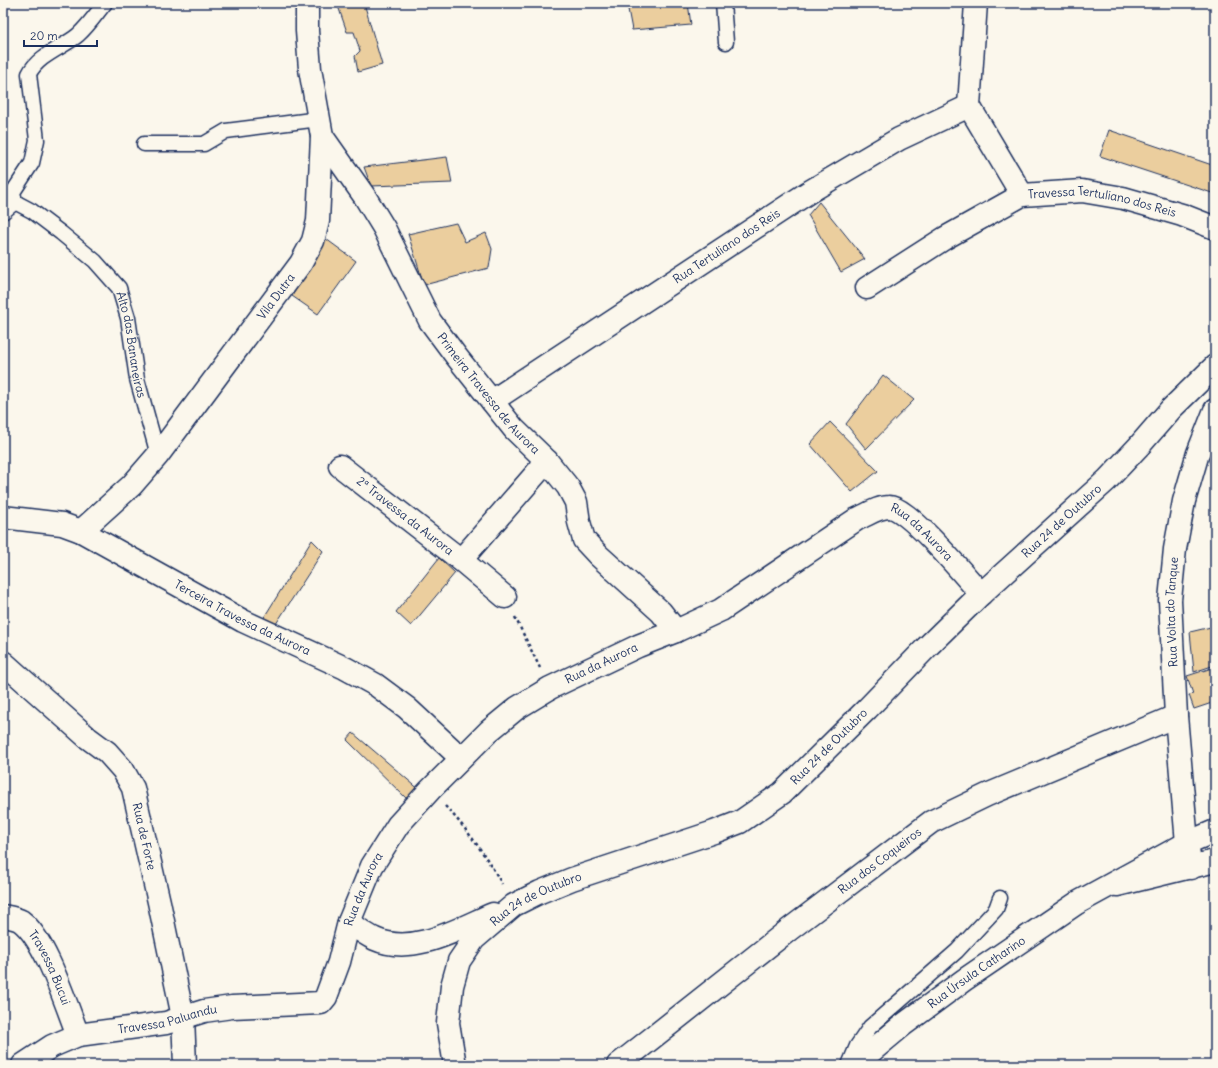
<svg xmlns="http://www.w3.org/2000/svg" width="1218" height="1068" font-family="Delius,sans-serif">
<style>
.building{fill:#ebce9e;stroke:#1b2f5e}
.lines{fill:none;stroke-linecap:round;stroke-linejoin:round}
.lane-casing{stroke:#1b2f5e;stroke-width:17}
.street-casing{stroke:#1b2f5e;stroke-width:25}
.secondary-casing{stroke:#1b2f5e;stroke-width:25}
.path{stroke:#1b2f5e;stroke-width:2.5;stroke-dasharray:3 3;stroke-linecap:butt}
.lane{stroke:#fbf7ec;stroke-width:14}
.street{stroke:#fbf7ec;stroke-width:22}
.secondary{stroke:#fbf7ec;stroke-width:22}
.labels{text-anchor:middle;stroke-width:4;stroke-linejoin:round;paint-order:stroke}
.street-label{font-size:12px;fill:#1b2f5e;stroke:#fbf7ec}
</style>
<rect width="100%" height="100%" fill="#fbf7ec"/>
<filter id="ink" filterUnits="userSpaceOnUse"><feTurbulence type="fractalNoise" baseFrequency=".025" numOctaves="2"/><feDisplacementMap in="SourceGraphic" scale="8" xChannelSelector="R" yChannelSelector="G"/><feConvolveMatrix kernelMatrix="1 2 1 2 8 2 1 2 1" color-interpolation-filters="sRGB"/></filter>
<g filter="url(#ink)">
<g class="building">
<path d="M337,3H364L382,65L358,72L355,56L360,51L354,32H347Z"/>
<path d="M632,3H688L691,25L632,30L627,4Z"/>
<path d="M1109,130L1215,166V194L1100,156Z"/>
<path d="M447,157L452,183L371,186L364,167Z"/>
<path d="M819,202L865,259L841,272L808,215Z"/>
<path d="M456,223L465,242L486,233L492,249L489,268L424,285L408,234Z"/>
<path d="M326,239L356,261L318,314L292,296Z"/>
<path d="M883,375L914,400L866,449L846,424Z"/>
<path d="M830,422L878,471L852,492L810,444Z"/>
<path d="M312,540L323,551L274,627L263,619Z"/>
<path d="M439,558L455,573L411,626L396,612Z"/>
<path d="M1215,626V665L1194,672L1190,632Z"/>
<path d="M1215,667V702L1194,709L1189,695L1193,694L1187,676Z"/>
<path d="M353,733L421,791L411,803L347,740Z"/>
</g>
<g class="lines">
<g class="lane-casing">
<g id="lane">
<path d="M723,3L726,42"/>
<path d="M144,144H204L226,131L319,119"/>
<path id="s1" d="M15,202L32,211L61,233L95,261L119,288L128,318L137,379L158,455"/>
<path d="M15,202L13,192L32,163L37,140L29,74C38,55 64,47 78,35C89,25 96,14 105,3"/>
<path d="M3,212L15,202"/>
<path d="M849,1065L857,1046L870,1027L957,951L996,909L1000,898"/>
</g>
</g>
<g class="street-casing">
<g id="street">
<path d="M976,3L969,106L1022,195"/>
<path id="s2" d="M322,136L365,197L384,228L430,321L456,356L514,429L547,461L568,487L576,502L579,522L584,540L598,555L661,612L676,631"/>
<path id="s3" d="M867,288L945,238L1022,195L1082,191L1123,198L1182,215L1215,228"/>
<path id="s4" d="M492,401L809,192L899,139L969,106"/>
<path d="M340,466L461,560L547,461"/>
<path id="s5" d="M3,517L62,524L81,531L243,621L345,668L376,685L407,708L461,758"/>
<path id="s6" d="M81,531L132,485L158,455L301,263L313,241L318,221L322,136L310,69L307,31V3"/>
<path d="M461,560L505,597"/>
<path id="s7" d="M3,662L88,738L107,752L123,770L133,788L159,902L183,1017L185,1065"/>
<path d="M1117,885L1215,861"/>
<path id="s8" d="M3,916C8,917 16,918 21,921C46,940 66,1005 78,1035"/>
<path d="M349,922C357,928 366,935 375,939C413,956 458,929 493,914"/>
<path id="s9" d="M23,1065L52,1046L78,1035L166,1023L204,1011L232,1007L321,1003L326,997L339,962L349,922L372,866L398,825L430,790L489,731L517,708L550,688L638,646L676,631L721,610L857,519C867,515 878,507 889,507C907,506 967,578 981,594"/>
<path id="s10" d="M455,1065L448,1023L452,986L459,961L474,939L514,905L540,892L572,879L714,832L740,822L782,793L867,709L927,647L981,594L1107,480L1139,446L1171,409L1215,366"/>
<path id="s11" d="M618,1065L790,929L931,822L987,795L1176,716"/>
</g>
</g>
<g class="secondary-casing">
<g id="secondary">
<path id="s12" d="M1191,868L1187,843L1176,716L1170,600L1175,549L1184,501L1198,453L1215,410"/>
<path id="s13" d="M855,1065L903,1025L964,980L1077,903L1187,843L1215,831"/>
</g>
</g>
<g class="path">
<path d="M515,617L540,668"/>
<path d="M445,806C468,830 486,856 502,884"/>
</g>
<use href="#lane" class="lane"/>
<use href="#street" class="street"/>
<use href="#secondary" class="secondary"/>
</g>
</g>
<g class="labels">
<g class="street-label">
<text dy="4" stroke="none"><textPath href="#s3" startOffset="262">Travessa Tertuliano dos Reis</textPath></text>
<text dy="4" stroke="none"><textPath href="#s4" startOffset="281">Rua Tertuliano dos Reis</textPath></text>
<text dy="4" stroke="none"><textPath href="#s6" startOffset="306">Vila Dutra</textPath></text>
<text dy="4" stroke="none"><textPath href="#s1" startOffset="194">Alto das Bananeiras</textPath></text>
<text dy="4" stroke="none"><textPath href="#s2" startOffset="308">Primeira Travessa de Aurora</textPath></text>
<text transform="translate(405 516) rotate(38)" y="4">2ª Travessa da Aurora</text>
<text dy="4" stroke="none"><textPath href="#s10" startOffset="867">Rua 24 de Outubro</textPath></text>
<text dy="4" stroke="none"><textPath href="#s9" startOffset="1138">Rua da Aurora</textPath></text>
<text dy="4" stroke="none"><textPath href="#s12" startOffset="257">Rua Volta do Tanque</textPath></text>
<text dy="4" stroke="none"><textPath href="#s5" startOffset="263">Terceira Travessa da Aurora</textPath></text>
<text dy="4" stroke="none"><textPath href="#s9" startOffset="767">Rua da Aurora</textPath></text>
<text dy="4" stroke="none"><textPath href="#s10" startOffset="543">Rua 24 de Outubro</textPath></text>
<text dy="4" stroke="none"><textPath href="#s7" startOffset="232">Rua de Forte</textPath></text>
<text dy="4" stroke="none"><textPath href="#s11" startOffset="332">Rua dos Coqueiros</textPath></text>
<text dy="4" stroke="none"><textPath href="#s9" startOffset="431">Rua da Aurora</textPath></text>
<text dy="4" stroke="none"><textPath href="#s10" startOffset="207">Rua 24 de Outubro</textPath></text>
<text dy="4" stroke="none"><textPath href="#s8" startOffset="74">Travessa Bucui</textPath></text>
<text dy="4" stroke="none"><textPath href="#s13" startOffset="153">Rua Úrsula Catharino</textPath></text>
<text dy="4" stroke="none"><textPath href="#s9" startOffset="154">Travessa Paluandu</textPath></text>
</g>
</g>
<rect width="1218" height="1068" fill="none" stroke="#fbf7ec" stroke-width="16"/>
<rect x="8" y="8" width="1202" height="1052" fill="none" stroke="#1b2f5e" stroke-width="1.5" filter="url(#ink)"/>
<path d="M24 40v6h73v-6" fill="none" stroke="#1b2f5e" stroke-width="2"/>
<text x="30" y="40" font-size="12" fill="#1b2f5e" stroke="#fbf7ec" stroke-width="3" paint-order="stroke">20 m</text>
</svg>
